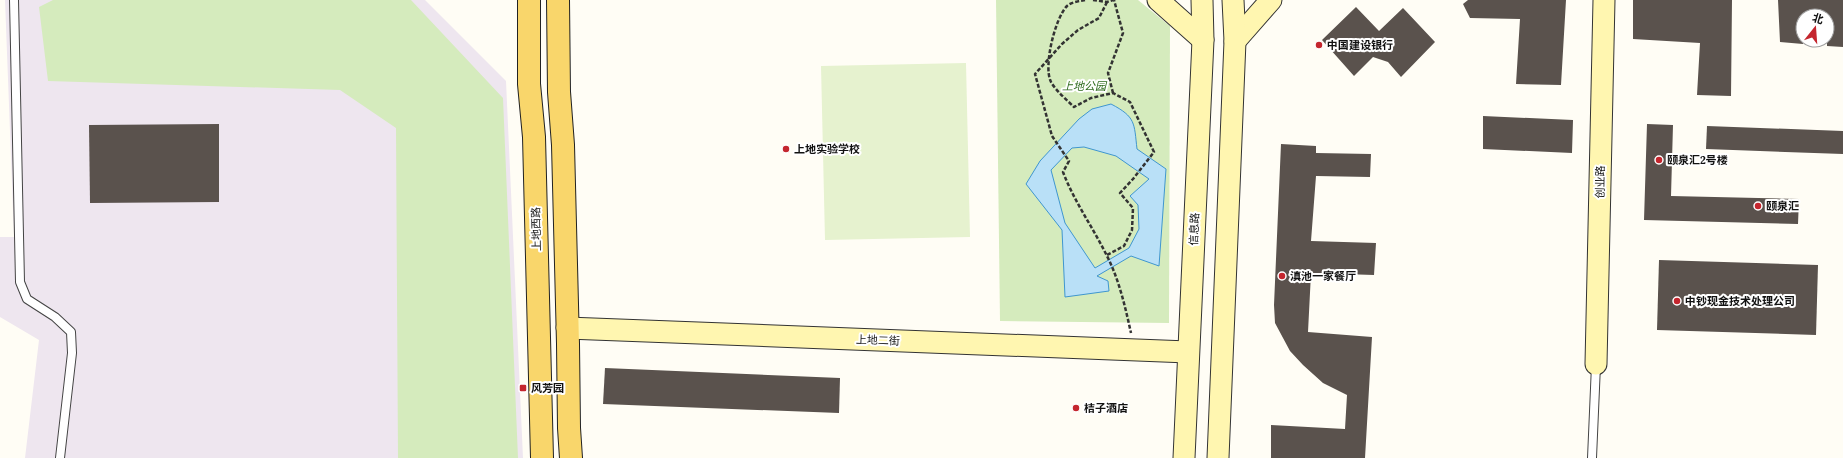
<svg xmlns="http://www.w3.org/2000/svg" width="1843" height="458" font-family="Lora,'Noto Sans SC',serif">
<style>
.industrial{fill:#eee6ef}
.green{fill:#d5ebbd}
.pitch{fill:#e6f2cf}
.water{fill:#b9e0f7;stroke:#3f96cf;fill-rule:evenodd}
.building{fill:#5a524d}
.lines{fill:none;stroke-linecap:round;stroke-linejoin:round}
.lane-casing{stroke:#444;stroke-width:10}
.secondary-casing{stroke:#333;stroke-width:23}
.primary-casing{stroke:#222;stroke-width:24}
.path{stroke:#333;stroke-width:2.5;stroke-dasharray:4 2;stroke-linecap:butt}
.lane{stroke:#fff;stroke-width:8}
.secondary{stroke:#fff6b0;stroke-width:21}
.primary{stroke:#f9d66b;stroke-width:22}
.poi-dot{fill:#c4262e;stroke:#fff;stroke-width:1.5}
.labels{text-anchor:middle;stroke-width:4;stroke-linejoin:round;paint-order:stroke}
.poi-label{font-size:11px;font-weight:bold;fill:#111;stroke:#fff;text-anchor:start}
.park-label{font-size:11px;font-style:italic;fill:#2f6b1f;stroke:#fff}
.street-label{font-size:11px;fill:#111;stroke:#fff}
</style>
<rect width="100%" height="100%" fill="#fffdf5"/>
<path class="industrial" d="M5,0H425L506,81L523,458H25L39,340L0,317V237H14Z"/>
<g class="green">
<path d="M53,0H411L503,98L518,458H398L396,128L340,90L48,81L39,7Z"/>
<path d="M996,0H1138L1170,26L1169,323L1000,321Z"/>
</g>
<path class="pitch" d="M966,63L970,237L825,240L821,66Z"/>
<path class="water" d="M1111,104C1136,117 1134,123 1137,149L1166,169L1159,266L1131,256L1097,276L1108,281L1109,291L1065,297L1062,230L1026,184L1040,161L1079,119L1092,109ZM1084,147L1116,156L1149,179L1130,196L1138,205L1139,229L1129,248L1095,268L1065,223L1051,170L1072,148Z"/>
<g class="building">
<path d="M1468,0H1566L1561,85L1516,84L1520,19L1470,18L1463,4Z"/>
<path d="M1633,0H1732L1731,96L1697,95L1700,43L1633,39Z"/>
<path d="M1778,0H1843V47L1827,46V16H1803V44L1780,42Z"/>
<path d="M1356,7L1379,31L1403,8L1435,42L1401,77L1388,62L1373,57L1354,76L1322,40Z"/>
<path d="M1483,116L1573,120L1572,153L1483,149Z"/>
<path d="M219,124V202L90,203L89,125Z"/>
<path d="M1647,124L1673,125L1671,196L1799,199L1798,224L1644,220Z"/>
<path d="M1707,126L1843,131V154L1706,149Z"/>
<path d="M1281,144L1316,146V153L1371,154L1370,177L1316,176L1311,241L1376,243L1374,275L1311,273L1308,332L1372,337L1365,458H1271V425L1345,429L1347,395L1323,383L1303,365L1290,351L1275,323L1274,305Z"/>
<path d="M1659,260L1818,265L1816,335L1657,330Z"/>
<path d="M605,368L840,378L839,413L603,404Z"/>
</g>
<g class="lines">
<g class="lane-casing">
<g id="lane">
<path d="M14,0L20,282L27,299L55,317L71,332L72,353L60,458"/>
<path d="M1592,458L1596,365"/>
</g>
</g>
<g class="secondary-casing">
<g id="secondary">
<path d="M1158,0L1203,40"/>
<path d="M1235,41L1271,0"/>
<path d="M567,328L1188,352"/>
<path d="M1596,364L1604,0"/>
<path d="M1184,458L1203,40L1202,0"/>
<path d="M1218,458L1235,41L1233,0"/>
</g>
</g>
<g class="primary-casing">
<g id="primary">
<path d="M529,0V84L534,137L542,458"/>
<path d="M558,0L559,92L563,145L568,344L569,428L571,458"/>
</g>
</g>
<g class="path">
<path d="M1085,0C1080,1 1071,2 1067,6C1055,18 1043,67 1051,82C1056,91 1067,100 1074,107L1091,98L1113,93L1130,102L1154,152L1133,179L1120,193L1133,208L1132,230L1124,246L1107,255"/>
<path d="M1093,0L1107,2L1113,0"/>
<path d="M1107,2L1099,18L1078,30L1062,44L1035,74L1052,136L1069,161L1063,172C1074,201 1092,226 1106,254C1119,279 1125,306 1131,333"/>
<path d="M1113,93L1108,73L1123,33L1114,0"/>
</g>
<use href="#lane" class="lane"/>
<use href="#secondary" class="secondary"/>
<use href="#primary" class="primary"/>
</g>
<g class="poi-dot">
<circle cx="1319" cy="45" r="4"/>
<circle cx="786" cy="149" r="4"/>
<circle cx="1659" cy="160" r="4"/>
<circle cx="1758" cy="206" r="4"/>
<circle cx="1282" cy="276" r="4"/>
<circle cx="1677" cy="301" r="4"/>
<rect x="519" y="384" width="8" height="8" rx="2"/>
<circle cx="1076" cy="408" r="4"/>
</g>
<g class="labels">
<g class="poi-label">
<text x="1327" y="49">中国建设银行</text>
<text x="794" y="153">上地实验学校</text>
<text x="1667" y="164">颐泉汇2号楼</text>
<text x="1766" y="210">颐泉汇</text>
<text x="1290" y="280">滇池一家餐厅</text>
<text x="1685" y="305">中钞现金技术处理公司</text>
<text x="531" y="392">风芳园</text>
<text x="1084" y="412">桔子酒店</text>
</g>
<g class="park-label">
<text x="1084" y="90">上地公园</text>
</g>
<g class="street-label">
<text transform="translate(1600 182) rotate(-89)" y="4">创业路</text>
<text transform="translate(536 229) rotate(-91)" y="4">上地西路</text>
<text transform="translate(1194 229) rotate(-87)" y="4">信息路</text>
<text transform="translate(878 340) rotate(2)" y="4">上地二街</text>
</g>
</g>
<g transform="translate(1815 28) rotate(17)"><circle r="19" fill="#ffffff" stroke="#a0a0a0"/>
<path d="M0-3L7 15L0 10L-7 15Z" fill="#c4262e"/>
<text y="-6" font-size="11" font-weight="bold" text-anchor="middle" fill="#111111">北</text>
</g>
</svg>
